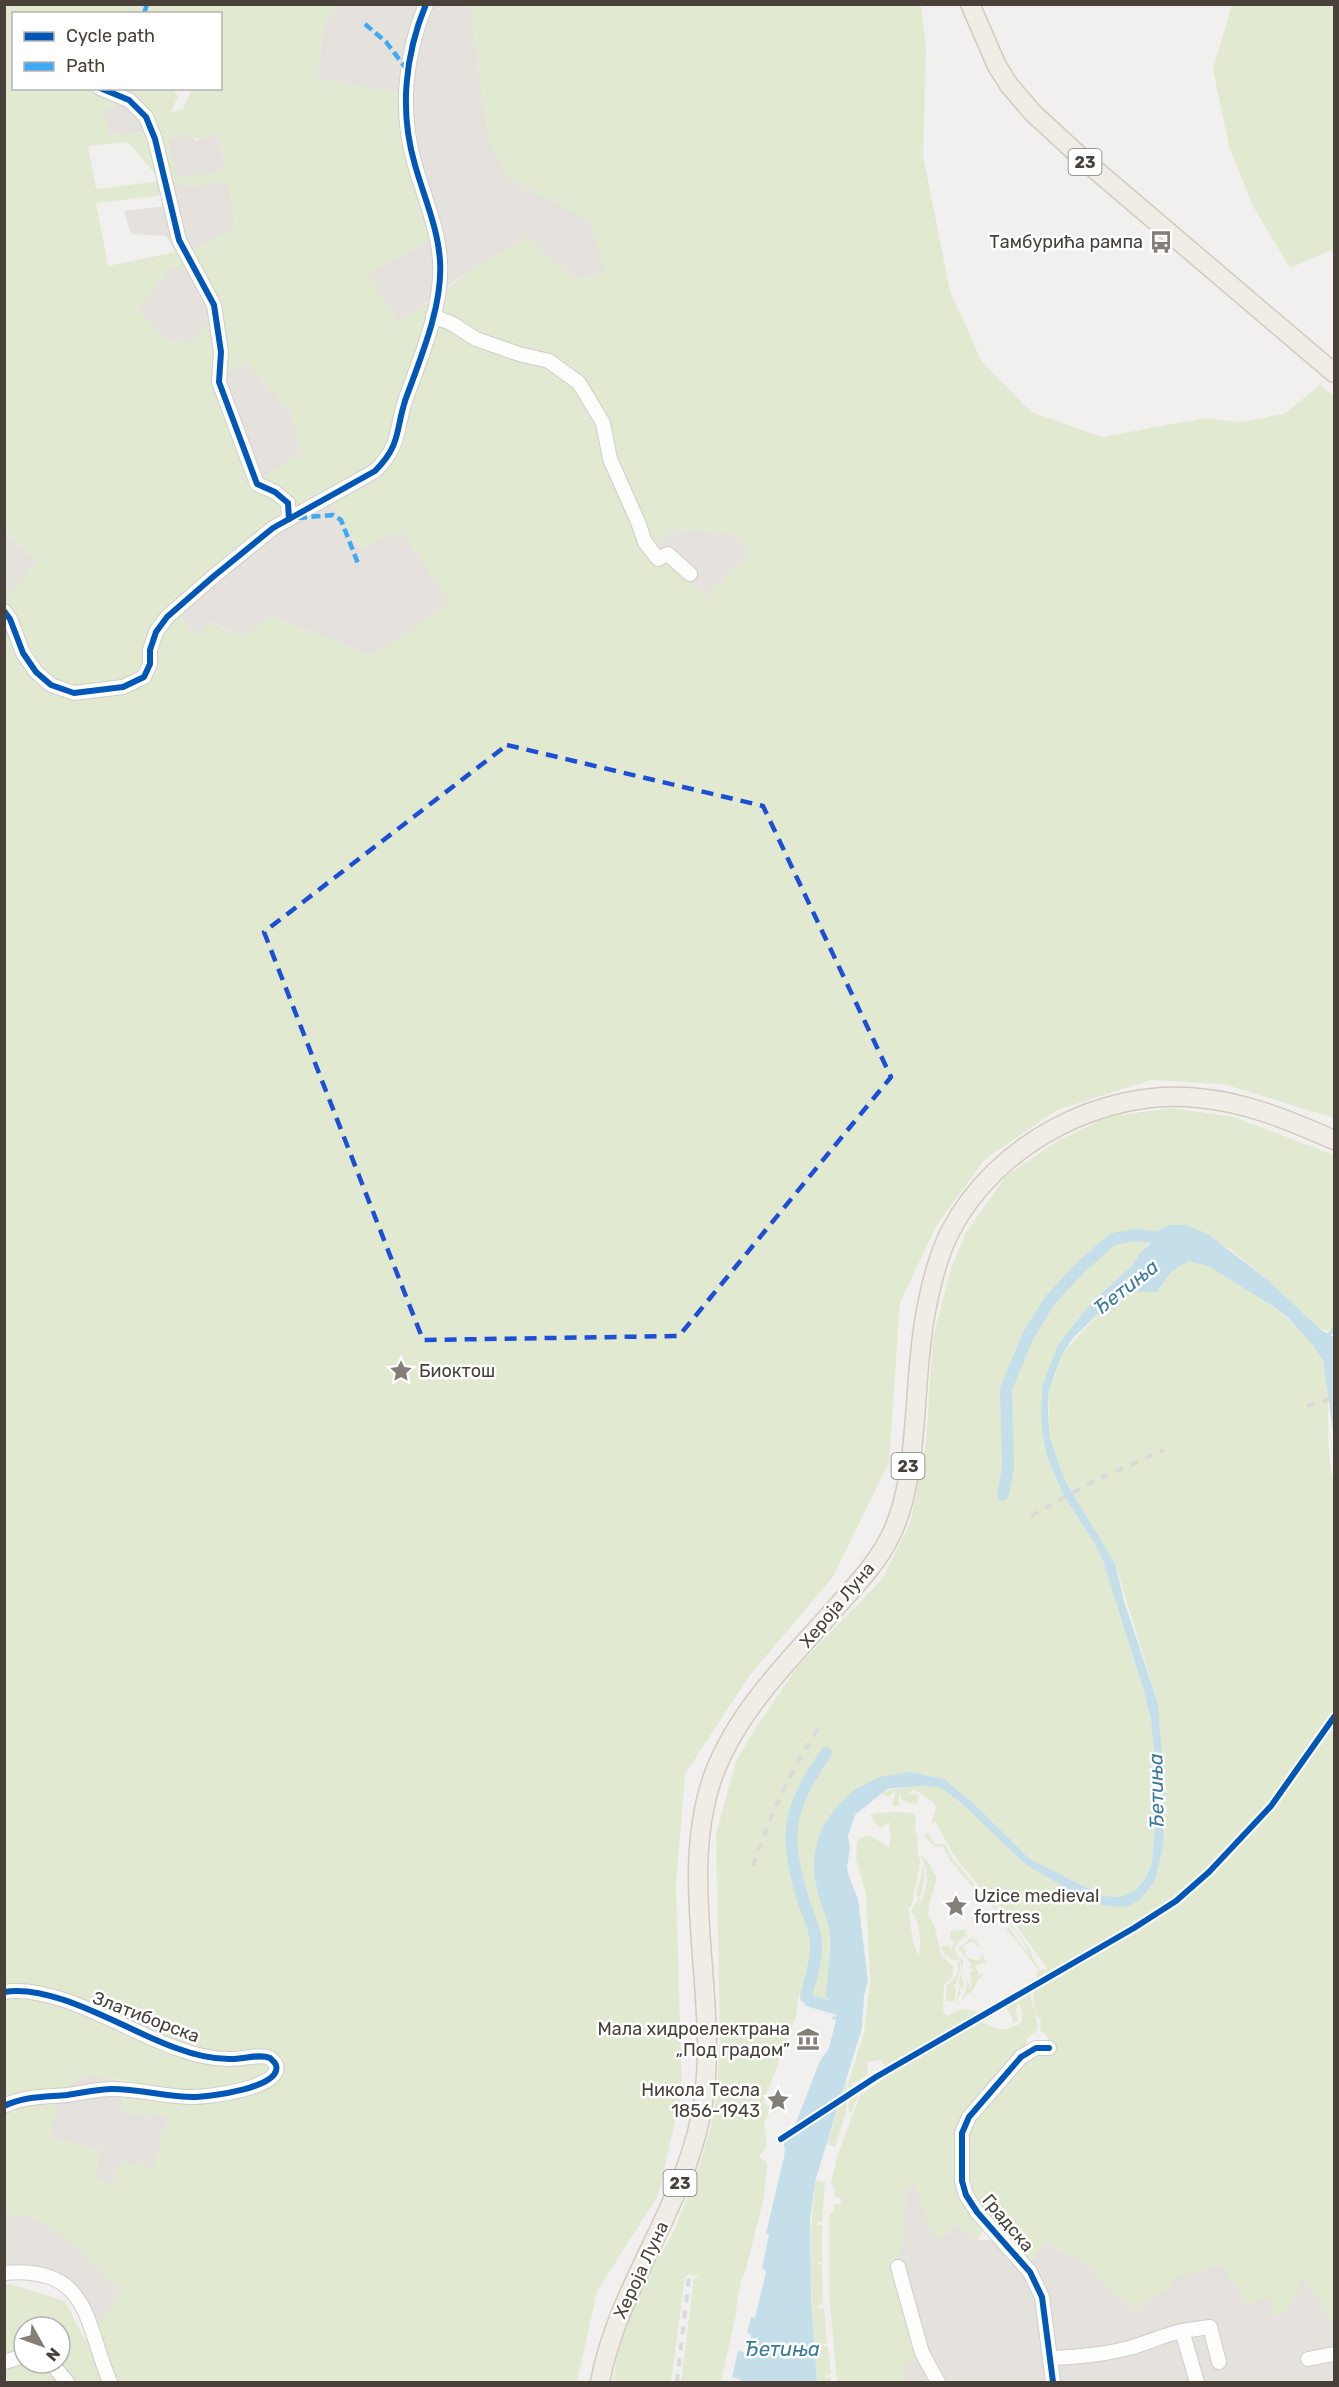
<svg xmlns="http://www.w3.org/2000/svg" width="1339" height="2387" font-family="Rubik,sans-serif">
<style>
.residential{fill:#e5e1dd}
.green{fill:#e2e9d1;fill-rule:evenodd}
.water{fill:#c4deea}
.pier{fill:#f2f0ee}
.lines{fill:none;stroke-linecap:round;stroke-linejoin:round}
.stream{stroke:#c4deea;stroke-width:4}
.canal{stroke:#c4deea;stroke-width:12}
.minor-casing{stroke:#d0cecb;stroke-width:16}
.major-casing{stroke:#d2cabe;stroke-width:21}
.minor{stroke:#fdfdfc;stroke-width:14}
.major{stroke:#f0ede6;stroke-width:18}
.rail{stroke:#dadada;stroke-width:4;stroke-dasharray:8 8;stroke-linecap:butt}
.quiet{stroke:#3fa9f5;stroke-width:4.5;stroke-dasharray:9 4.5;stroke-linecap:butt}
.cycleway-casing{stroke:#fff;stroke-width:10}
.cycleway{stroke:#0057b8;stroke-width:6}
.marked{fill:none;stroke:#1d4ed8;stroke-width:4.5;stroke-dasharray:12 8;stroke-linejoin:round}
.labels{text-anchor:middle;stroke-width:5;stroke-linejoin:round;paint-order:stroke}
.shield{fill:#fff;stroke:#7f7a75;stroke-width:1.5}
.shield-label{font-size:16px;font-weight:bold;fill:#48413a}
.poi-label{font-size:18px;fill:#48413a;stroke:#fff;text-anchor:end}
.street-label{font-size:18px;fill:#48413a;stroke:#fff}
.water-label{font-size:20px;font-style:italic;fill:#3a7a9a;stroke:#fff}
</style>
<rect width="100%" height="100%" fill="#f2f0ee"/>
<g class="residential">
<path d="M337,5H470L489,142L509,178L591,222L606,272L575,279L526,237L456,280L399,323L367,275L443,232L398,93L317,78L325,21Z"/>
<path d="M120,102L136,107L147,132L110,135L102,111Z"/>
<path d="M178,133L187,134L197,141L210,134L220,137L225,168L216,172L176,179L167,138L178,139Z"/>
<path d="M228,181L236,229L178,256L166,236L131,234L124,211L166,206L168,184L192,186Z"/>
<path d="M171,266L186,268L207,305L209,324L187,345L170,343L137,310Z"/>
<path d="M247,363L289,409L302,453L263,477L224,380L226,372Z"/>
<path d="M332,502L401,530L450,603L372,656L272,617L243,636L212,622L196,636L178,617L275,533Z"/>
<path d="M675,529L735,534L751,553L706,596L656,545Z"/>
<path d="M4,533L37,561L5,600H4Z"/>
<path d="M81,2073L125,2082L122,2113L168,2115L154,2168L111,2185L95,2177L100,2150L48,2137L62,2089Z"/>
<path d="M916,2183L917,2193L926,2214L922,2217L948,2234L954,2224L978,2240L1046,2241L1093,2268L1111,2293L1222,2265L1247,2304L1304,2277L1334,2326V2382H894L900,2316L893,2282L904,2226L903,2212L907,2198L906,2190L911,2184Z"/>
<path d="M29,2215L70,2242L121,2292L101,2324L93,2331L54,2274L5,2269L4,2216Z"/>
</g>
<g class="green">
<path d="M5,5H337L325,21L317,78L398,93L443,232L368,275L399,323L469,272L526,237L575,279L606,272L591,222L508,178L489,142L470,5H921L926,47L923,156L950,291L982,362L1031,412L1102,437L1205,418L1239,422L1284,414L1320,385L1334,396V1118L1223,1084L1151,1080L1057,1110L985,1159L936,1226L900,1303L889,1462L833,1577L750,1675L685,1774L676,1885L682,2091L658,2196L597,2291L577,2382H5V2285L10,2284L65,2301L85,2340L101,2324L121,2292L70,2242L29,2215L5,2216V1999L11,1998L4,1990V600L37,561L5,533ZM14,14H220V88L192,89L183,109L171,112L178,96L173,89L14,88ZM123,103L136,107L146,132L110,135L102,111ZM178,133C190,135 196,141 207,140L210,134L220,137L225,168L216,172L177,178L167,138L179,139ZM128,142L161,181L96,189L88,146ZM228,182L236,229L179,256L176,252L108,266L96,203L164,195L168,184L192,186ZM171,266L177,271L186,269L207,305L209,324L187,345L181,340L170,343L138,310ZM247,363L289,409L302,453L263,477L224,380L226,372ZM332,502L359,549L402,531L450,603L372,656L272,617L243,636L211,622L196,635L178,617L275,533ZM675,529L735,534L751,553L706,596L656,545ZM81,2074L175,2089L172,2101L124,2094L122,2113L168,2115L154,2168L122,2162L111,2185L95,2177L100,2150L49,2137L62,2089L75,2084ZM24,2327H60V2363H24Z"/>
<path d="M1232,5H1334V253L1329,251L1290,268L1253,206L1229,146L1213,69Z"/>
<path d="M1172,1108L1234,1117L1334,1155V1328L1332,1331L1320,1329L1269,1281L1229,1248L1168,1225L1156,1232L1133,1265L1092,1302L1078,1321L1043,1384L1047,1457L1063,1494L1095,1544L1103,1561L1145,1695L1151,1720L1156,1773V1815L1152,1863L1145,1879L1136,1890L1120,1897L1103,1896L1030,1859L972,1802L944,1779L910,1772L853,1791L838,1805L824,1824L814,1856L816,1886L829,1926L828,2000L810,1998C814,1980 822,1957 820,1939C817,1924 809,1909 806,1895C789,1830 792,1811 829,1756L823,1751C784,1809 779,1830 799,1898C804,1913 813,1931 813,1947C813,1963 806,1981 803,1997L799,1994L796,2017L763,2103L772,2107L764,2123L767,2147L759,2156L767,2163L764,2197L746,2269L741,2281L736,2306L737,2309L721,2382H681L694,2278H698V2276L689,2274L685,2277L671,2382H613L618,2353L626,2325L645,2280L674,2231L701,2161L713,2119L716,2100L720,2043L716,1834L736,1761L756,1727L798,1666L882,1579L910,1524L926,1443L933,1337L951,1269L966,1232L1006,1176L1056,1142L1106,1117Z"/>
<path d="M1188,1261C1195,1262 1203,1263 1210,1267C1239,1281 1315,1331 1323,1363C1334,1401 1322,1441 1334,1481V2326L1304,2277L1288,2312L1271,2316L1272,2297L1247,2304L1222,2265L1171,2279L1172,2287L1136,2309L1111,2293L1093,2268L1046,2241L1029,2264L968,2192L965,2128L1025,2057L1051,2044L1046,2034L1040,2031L1041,2021L1035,2013L1033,1992L1038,1969C1026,1957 1019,1941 1006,1930L1009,1927L1029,1956L1023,1942L1014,1929L1001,1914L976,1892L950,1860L943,1847L934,1846L925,1837L926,1831L935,1844H945L952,1858L974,1884L973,1886L988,1901L1003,1912L1031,1951L1033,1958L1040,1970L1047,1968L1005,1910L989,1898L954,1856L936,1822L931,1824L936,1808L933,1802L914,1789L908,1795L915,1793L919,1795L917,1805L901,1800L900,1792L898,1801L901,1804L894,1807L892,1804L896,1791L888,1797L882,1794L883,1791L916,1786L940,1787L960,1802L1026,1865L1083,1898L1127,1907L1155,1880L1163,1849L1165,1791L1158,1704L1115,1563L1065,1481L1050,1438L1048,1396L1063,1353L1103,1309L1135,1292H1157L1171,1272Z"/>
<path d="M899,1812L912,1813L916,1817L915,1831L918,1836C916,1847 918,1851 920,1861C921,1864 913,1897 912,1905L908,1909C912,1923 910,1943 919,1955C921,1939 921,1923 911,1911L919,1898L916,1894C919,1883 922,1875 923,1864L925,1876L918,1909C926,1890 932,1875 920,1855L927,1860L937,1878L929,1904L928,1914L935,1927L941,1955L954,1967L952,1977L944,1985L943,2011L946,2016L961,2009L979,2011L991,2008L993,2016L983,2022C997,2031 1008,2032 1022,2022V2012L1018,2003L1016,2011L1018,2020L1013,2024V2021L1005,2004L1019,1998L1024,1986L1034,1978C1024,2002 1040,2012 1037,2030L1027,2039L1025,2048L973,2107L960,2182L985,2227L978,2240L954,2224L944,2238H937L922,2217L926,2214L917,2193L916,2184H911V2190H906L907,2198L903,2212L904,2225L897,2265L907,2318L900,2315L907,2319L919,2358L900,2367L907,2382H837L829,2293V2215L833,2211L834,2204H841V2198L834,2197L835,2190L831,2184L837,2157L860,2095L891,2074L880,2060L867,2062L868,2075L852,2084V2088L859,2094L851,2113L849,2112L848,2084L864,2032L870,1982L866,1894L856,1859L857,1842L860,1844L857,1841L865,1835L871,1836L889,1848L891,1836L889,1822L881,1828L878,1827L870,1815L878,1813Z"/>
<path d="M967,1929L965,1933L968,1935L959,1941L954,1950L963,1961L962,1978L964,1985L959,1990L961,1992L956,2003L960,1985L958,1984L962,1969L960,1962V1970L956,1984L953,1985L956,1990L955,2001H946V1987C951,1980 962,1975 957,1962L960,1961L954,1953L958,1960L956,1961L948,1957L952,1951L946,1958L941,1946L950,1945L949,1947L951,1950L955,1941L951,1940L950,1931Z"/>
<path d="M970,1934L981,1947L975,1944L974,1941L964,1945L963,1948L967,1951L965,1953L967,1958L980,1961L982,1954L986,1962L975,1966L979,1973L978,1977L981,1973L983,1976L978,1980L974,1989L961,2001L966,1990L967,1979L971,1988L970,1974L974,1969H969L971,1964L958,1948L968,1941V1938L972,1940Z"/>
<path d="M847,2079L846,2112L835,2147L827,2144Z"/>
<path d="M816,2180L825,2182L822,2222H817V2225H822V2262L816,2263L822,2265L823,2305H818V2308H824L827,2343L823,2344V2346H828L831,2374L825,2376V2378L831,2377V2382H817C812,2315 806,2247 816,2180Z"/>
</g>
<path class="water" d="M1168,1225H1186L1208,1234L1269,1281L1320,1329L1333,1337L1334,1438L1323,1360L1312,1344L1288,1318L1271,1305L1208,1266L1188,1261L1171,1272L1157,1292H1135L1103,1309L1073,1338L1063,1353L1055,1373L1048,1396V1415L1050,1438L1065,1481L1115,1563L1124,1601L1158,1704L1165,1791L1163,1849L1155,1880L1142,1898L1127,1907L1105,1906L1083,1898L1026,1865L960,1802L940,1787L916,1786L887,1789L855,1815L848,1836L850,1848L847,1867L849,1877L858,1899L868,1981L864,1996L862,2028L816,2178L810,2219L811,2299L817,2382H740V2379L732,2377L738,2351L747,2353L751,2335L747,2333L751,2317L755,2318L766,2272V2270L762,2269L769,2234L766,2233L784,2157L785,2148L783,2144L791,2135L820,2061L829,2048L836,2020L832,2019L833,2016L836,2017L837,2009L826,1996L830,1946L829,1926L819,1898L814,1875V1856L819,1837L824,1824L838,1805L853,1791L879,1777L910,1772L944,1779L972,1802L1030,1859L1103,1896L1120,1897L1136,1890L1145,1879L1152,1863L1156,1815V1773L1151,1720L1145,1695L1103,1561L1095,1544L1063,1494L1047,1457L1042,1431L1041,1408L1043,1384L1058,1345L1092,1302L1133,1265L1140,1253L1152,1242L1156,1232Z"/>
<path class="pier" d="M846,2091L844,2103L784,2143L782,2140L791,2127Z"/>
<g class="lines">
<path class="stream" d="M1327,1337L1334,1329"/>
<g class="canal">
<path d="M1003,1495L1008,1468L1006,1389L1028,1336L1050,1300L1082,1266L1113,1239L1136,1235L1170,1239"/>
<path d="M806,1997C810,1980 817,1961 816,1943C816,1929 807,1913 803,1899C783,1833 788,1809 826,1753"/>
<path d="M810,2001L849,2012"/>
</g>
<g class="minor-casing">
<g id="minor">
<path d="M100,88L129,100L146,117L155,139L179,240L214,305L221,352L219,382L257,484L275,492L288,503L289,519"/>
<path d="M433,316L451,323L476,339L519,354L549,361L579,383L603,423L610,459L638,522L645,542L658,559L668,554L690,574"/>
<path d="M4,611L10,619L23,653L36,672L51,685L74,693L123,687L144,677L150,664V650L156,632L167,617L214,576L273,528L375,471C402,444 395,430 406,398C421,357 443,305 440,261C438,228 424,197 415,165C399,111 405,55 426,4"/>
<path d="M4,1992C55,1983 129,2032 176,2048C192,2054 212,2059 229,2059C241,2060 259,2053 270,2058C272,2060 275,2062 276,2065C283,2088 208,2097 193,2097C166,2097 140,2089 112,2089C97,2089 82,2093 67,2095C46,2097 24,2096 4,2106"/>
<path d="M1049,2048H1036L1021,2057L969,2117L962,2133V2181L966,2195L977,2212L1030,2272L1042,2297L1053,2382"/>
<path d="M898,2267L922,2353L938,2382"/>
<path d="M4,2273C90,2265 85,2323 110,2382"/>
<path d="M1182,2331L1210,2327L1219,2362"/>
<path d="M1051,2358C1078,2357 1102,2355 1129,2348C1147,2343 1164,2335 1182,2331L1197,2382"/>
<path d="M1308,2359L1334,2354"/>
<path d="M4,2362L24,2356"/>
<path d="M51,2363L67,2382"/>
</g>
</g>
<g class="major-casing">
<g id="major">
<path d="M970,4L997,66L1009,85L1033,113L1085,161L1334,373"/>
<path d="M600,2382C618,2287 682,2210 701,2115C723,2004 674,1879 715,1771C741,1705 795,1655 840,1603C859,1582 879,1560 891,1535C921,1473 912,1379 926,1311C931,1284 938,1255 951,1230C996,1144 1102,1088 1198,1098C1246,1102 1291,1121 1334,1140"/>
</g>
</g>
<use href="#minor" class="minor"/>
<use href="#major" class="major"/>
<g class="rail">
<path d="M1307,1406L1334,1398"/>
<path d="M1031,1516L1096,1480L1164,1450"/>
<path d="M753,1866C771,1813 790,1773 819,1726"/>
<path d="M677,2382L689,2277"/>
</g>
<g class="quiet">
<path d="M144,14L147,4"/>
<path d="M365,24L386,42L408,71"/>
<path d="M298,518L333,515L341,520L359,566"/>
</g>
<g class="cycleway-casing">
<g id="cycleway">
<path d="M100,88L129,100L146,117L155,139L179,240L214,305L221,352L219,382L257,484L275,492L288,503L289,519"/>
<path d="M4,611L10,619L23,653L36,672L51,685L74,693L123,687L144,677L150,664V650L156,632L167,617L214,576L273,528L375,471C402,444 395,430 406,398C421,357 443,305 440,261C438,228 424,197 415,165C399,111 405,55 426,4"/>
<path d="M4,1992C55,1983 129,2032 176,2048C192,2054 212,2059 229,2059C241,2060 259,2053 270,2058C272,2060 275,2062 276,2065C283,2088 208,2097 193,2097C166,2097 140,2089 112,2089C97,2089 82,2093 67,2095C46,2097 24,2096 4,2106"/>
<path d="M1049,2048H1036L1021,2057L969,2117L962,2133V2181L966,2195L977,2212L1030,2272L1042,2297L1053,2382"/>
<path d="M781,2139L876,2077L1134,1928L1176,1901L1209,1872L1271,1806L1334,1717"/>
</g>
</g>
<use href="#cycleway" class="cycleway"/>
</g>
<path class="marked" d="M507,745L763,806L891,1077L679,1336L423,1340L264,932Z"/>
<defs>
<g id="bus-bare" transform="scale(1.8)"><path d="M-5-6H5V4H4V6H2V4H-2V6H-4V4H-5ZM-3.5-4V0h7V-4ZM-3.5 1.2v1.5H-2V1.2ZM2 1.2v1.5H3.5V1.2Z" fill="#847e79" stroke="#fff" stroke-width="2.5" paint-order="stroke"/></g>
<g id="sight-bare" transform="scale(1.8)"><path d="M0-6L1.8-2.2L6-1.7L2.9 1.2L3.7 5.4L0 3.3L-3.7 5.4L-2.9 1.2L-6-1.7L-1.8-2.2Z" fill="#847e79" stroke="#fff" stroke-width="2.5" paint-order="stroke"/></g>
<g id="museum-bare" transform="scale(1.8)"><path d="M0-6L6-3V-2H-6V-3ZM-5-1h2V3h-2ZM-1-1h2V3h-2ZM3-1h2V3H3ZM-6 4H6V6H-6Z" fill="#847e79" stroke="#fff" stroke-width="2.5" paint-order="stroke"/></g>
</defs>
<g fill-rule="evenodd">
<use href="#bus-bare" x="1161" y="242"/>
<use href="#sight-bare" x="401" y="1371"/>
<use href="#sight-bare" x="956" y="1906"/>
<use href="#museum-bare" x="808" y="2039"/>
<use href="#sight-bare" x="778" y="2100"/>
</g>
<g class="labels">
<g class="shield">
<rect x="1068.5" y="149" width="33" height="26" rx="4.5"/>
<rect x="891.5" y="1453" width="33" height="26" rx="4.5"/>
<rect x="663.5" y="2170" width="33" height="26" rx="4.5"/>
</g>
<g class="shield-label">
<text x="1085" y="168">23</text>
<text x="908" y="1472">23</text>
<text x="680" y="2189">23</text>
</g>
<g class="poi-label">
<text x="1143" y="248">Тамбурића рампа</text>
<text x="419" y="1377" text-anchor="start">Биоктош</text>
<text x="974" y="1902" text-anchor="start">Uzice medieval<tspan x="974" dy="21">fortress</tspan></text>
<text x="790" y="2035">Мала хидроелектрана<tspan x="790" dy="21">„Под градом”</tspan></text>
<text x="760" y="2096">Никола Тесла<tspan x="760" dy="21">1856-1943</tspan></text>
</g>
<g class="street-label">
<text transform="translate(837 1605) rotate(-50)" y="6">Хероја Луна</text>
<text transform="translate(146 2017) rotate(21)" y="6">Златиборска</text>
<text transform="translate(1008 2223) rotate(50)" y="6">Градска</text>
<text transform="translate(641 2270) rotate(-65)" y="6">Хероја Луна</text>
</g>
<g class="water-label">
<text transform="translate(1126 1287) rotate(-38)" y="7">Ђетиња</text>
<text transform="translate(1156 1791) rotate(-91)" y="7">Ђетиња</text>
<text x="782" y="2356">Ђетиња</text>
</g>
</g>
<rect width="1339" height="2387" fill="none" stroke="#48413a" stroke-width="12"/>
<rect x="12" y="12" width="210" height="78" fill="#ffffff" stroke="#b6b3b0" stroke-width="1.5"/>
<rect x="24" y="32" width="30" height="9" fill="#0057b8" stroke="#b6b3b0" stroke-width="1.5"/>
<text x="66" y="42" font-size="18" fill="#48413a">Cycle path</text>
<rect x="24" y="62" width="30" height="9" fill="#3fa9f5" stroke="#b6b3b0" stroke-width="1.5"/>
<text x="66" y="72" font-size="18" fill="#48413a">Path</text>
<g transform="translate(42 2345) rotate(130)"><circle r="28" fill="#ffffff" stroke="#b6b3b0" stroke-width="1.5"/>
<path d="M0-4.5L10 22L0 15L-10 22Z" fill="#847e79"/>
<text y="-9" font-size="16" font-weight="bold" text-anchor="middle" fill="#48413a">N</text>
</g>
</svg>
